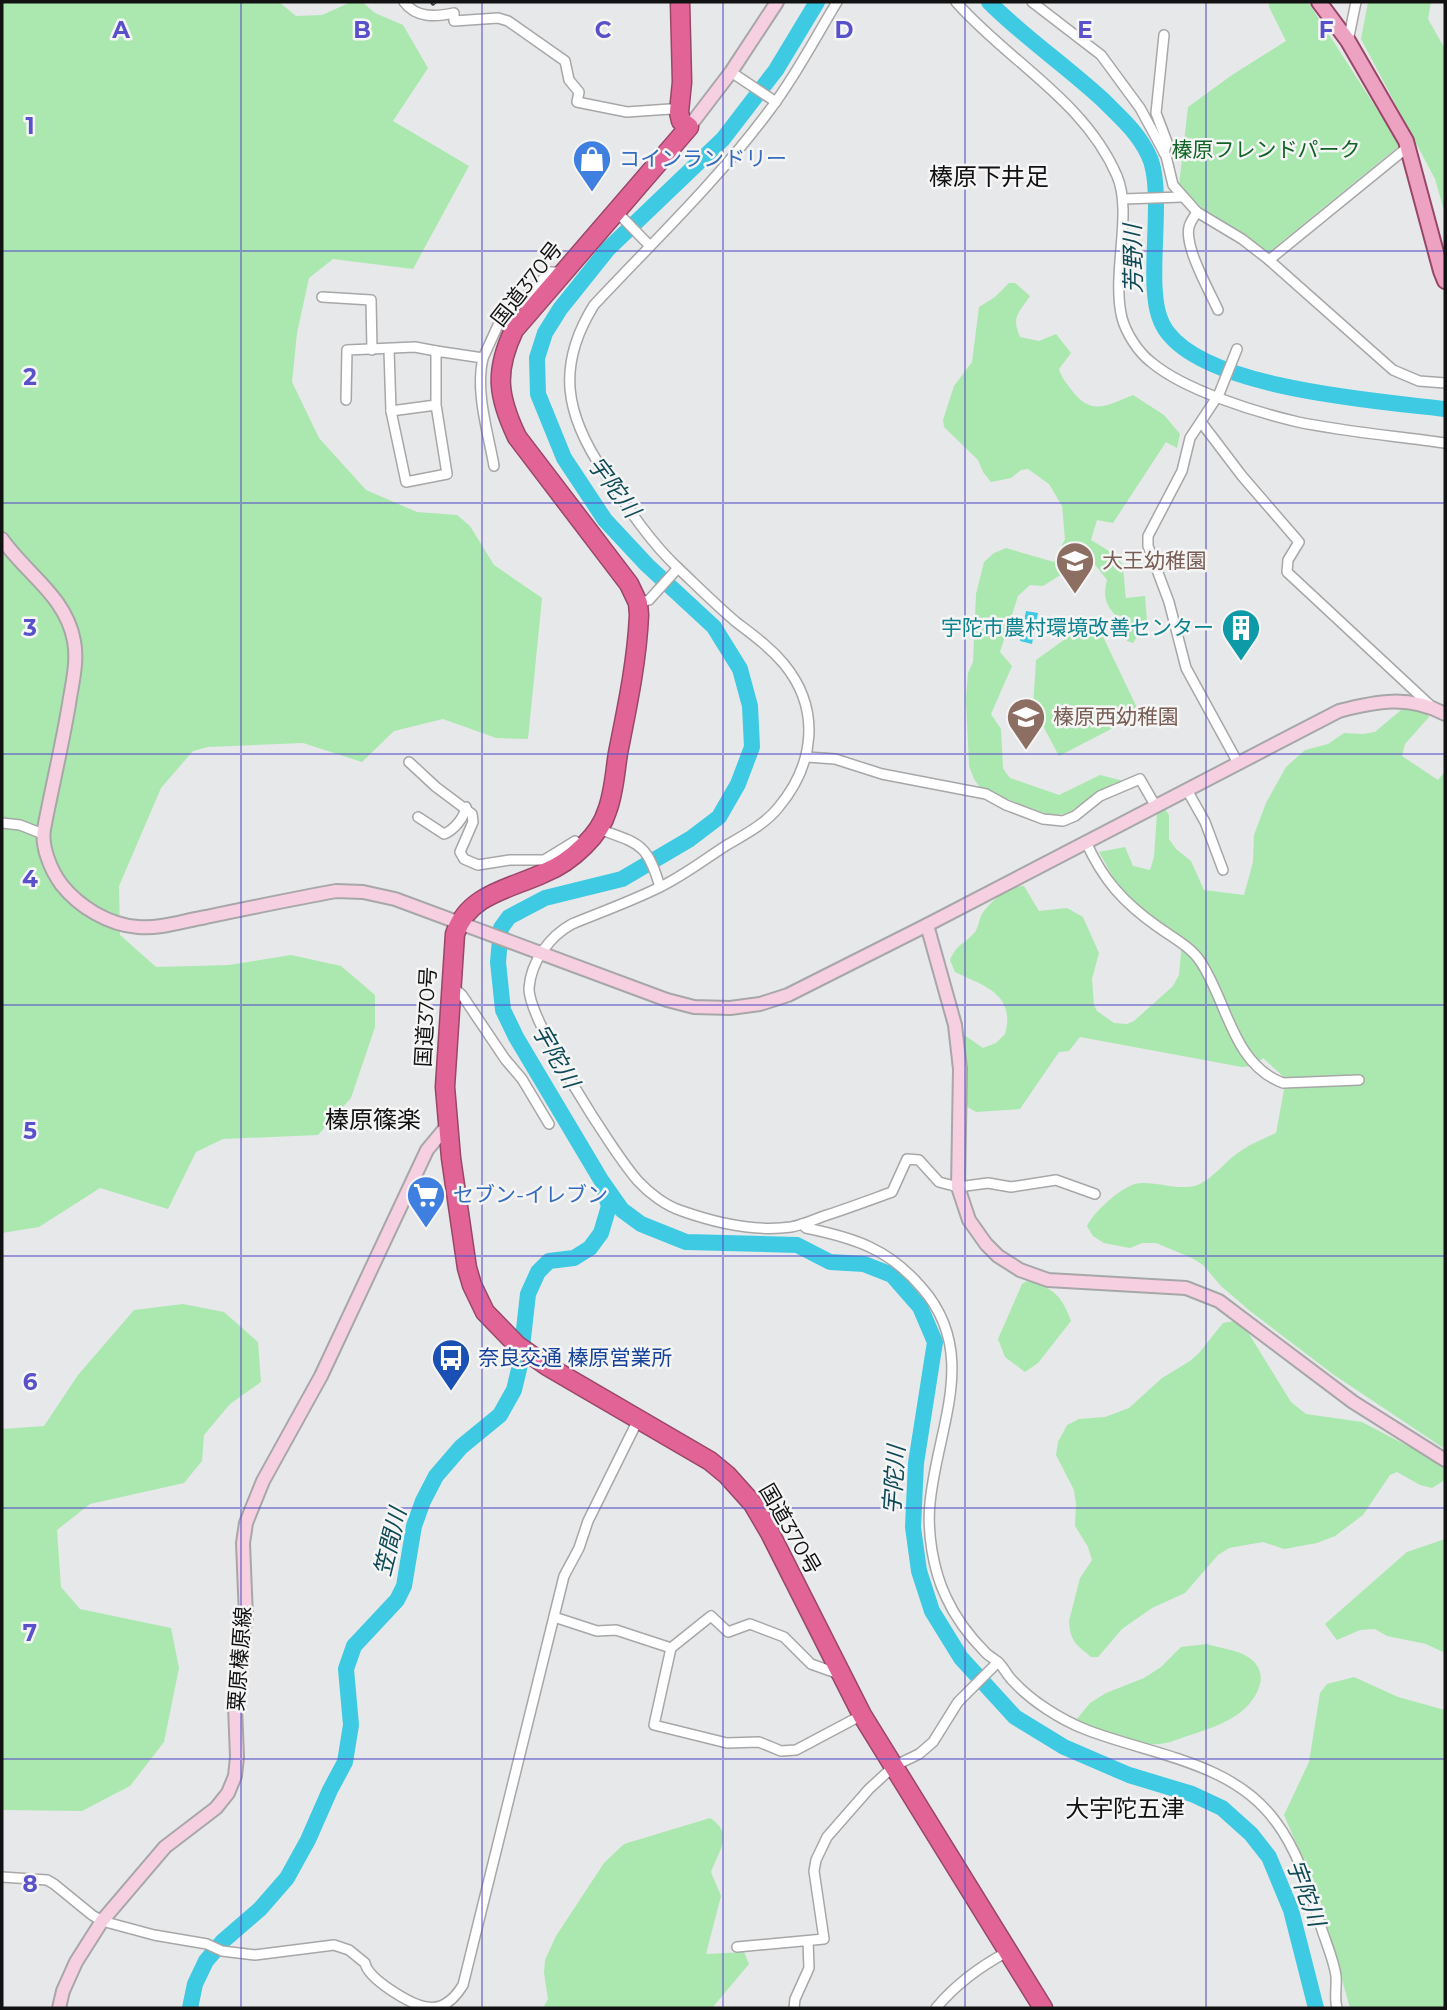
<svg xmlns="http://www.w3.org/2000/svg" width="1447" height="2010" font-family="Montserrat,'Noto Sans JP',sans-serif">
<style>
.green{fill:#aae8b0}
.water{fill:#3dcae2}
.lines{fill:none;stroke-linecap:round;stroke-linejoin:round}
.river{stroke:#3dcae2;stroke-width:16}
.street-casing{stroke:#a7a7a8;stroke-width:12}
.secondary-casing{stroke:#a7a7a8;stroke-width:16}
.primary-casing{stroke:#994768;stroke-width:18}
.highway-casing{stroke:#994768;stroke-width:21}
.street{stroke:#fff;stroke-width:9}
.secondary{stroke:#f6d0e0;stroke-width:12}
.primary{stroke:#eea2c1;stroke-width:14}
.highway{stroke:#e26497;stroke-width:18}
.rail-casing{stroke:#404040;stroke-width:5}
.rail{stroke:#f5f5f6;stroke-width:2.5;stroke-dasharray:8;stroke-linecap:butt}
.grid{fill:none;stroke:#5851c9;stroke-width:2;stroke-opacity:0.55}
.labels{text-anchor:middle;stroke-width:5;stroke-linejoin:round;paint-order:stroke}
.park-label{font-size:21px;fill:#126326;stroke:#f5f5f6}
.shop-label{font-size:21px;fill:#366cbe;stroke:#f5f5f6;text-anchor:start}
.street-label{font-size:21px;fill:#121212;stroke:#f5f5f6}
.education-label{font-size:21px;fill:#785e54;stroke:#f5f5f6;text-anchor:start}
.culture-label{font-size:21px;fill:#0d838f;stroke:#f5f5f6;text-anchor:end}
.transit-label{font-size:21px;fill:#164399;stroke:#f5f5f6;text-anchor:start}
.water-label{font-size:23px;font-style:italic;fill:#0e4a55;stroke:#f5f5f6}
.quarter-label{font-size:24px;fill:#121212;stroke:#f5f5f6}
.grid-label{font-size:23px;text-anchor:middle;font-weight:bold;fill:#5851c9;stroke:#f5f5f6;stroke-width:5;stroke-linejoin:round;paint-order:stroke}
</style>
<rect width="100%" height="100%" fill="#e7e8e9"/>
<g class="green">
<path d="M2,2H279L296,16L322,15L351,2H362L375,13L403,25L428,68L393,121L469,166L413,269L333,259L309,278L297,333L292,382L319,438L366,490L417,512L457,515L470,526L494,565L542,598L528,739L496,738L443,719L394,731L362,762L303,743L208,747L193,751L161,788L119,886L120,935L156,967L229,965L291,955L341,966L375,995V1027L351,1098L318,1135L223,1139L196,1152L168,1209L100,1188L39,1227L2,1233Z"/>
<path d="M1269,2H1308L1400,145L1269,252L1209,215L1179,185L1188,107L1232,75L1286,41L1269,7Z"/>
<path d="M1368,2H1431L1428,19L1445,49V214L1435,179L1361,39Z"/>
<path d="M1009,283H1015L1030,296C1019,313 1011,316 1020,337L1039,341L1056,334L1071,353L1059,369C1061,377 1066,382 1070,388C1091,417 1105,406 1133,395L1164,415L1180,434L1177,448L1166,442L1113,523L1097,520L1091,540C1127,562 1122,556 1126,598L1145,596L1147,621L1133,643L1127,641L1122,616L1115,615C1105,603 1103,595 1107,580L1089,557L1043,586L1030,585L1018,596L1000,652L1012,666L991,714L1001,729L1003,768L1006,773L1010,778L1059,795L1100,775L1124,781L1093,796L1067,814L1049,815L981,789L974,779L969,766L966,699L968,673L973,662L976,594L984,562L994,553L1006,548L1054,562L1065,539L1062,506L1049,484L1028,469L1021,470L1011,478L991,482L983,472L978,460L944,427L943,420L954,386L972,362L979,307L995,297Z"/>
<path d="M1096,622L1140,714L1059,756L1033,707L1036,660L1068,637Z"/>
<path d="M1414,706L1426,711L1429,717L1405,744L1402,756L1438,780L1445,771V1449L1334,1375L1250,1311L1221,1286L1203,1265L1192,1258L1156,1243H1142L1130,1248L1104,1243L1093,1236L1087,1226C1094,1212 1120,1188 1135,1184C1153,1179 1180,1193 1200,1184C1216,1176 1227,1159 1242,1150C1253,1143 1265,1138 1276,1133L1286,1079L1263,1058L1254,1066L1242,1067L1080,1037L1069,1051L1059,1052L1020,1109L976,1112L964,1105L960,1032L983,1048L996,1043L1005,1034C1016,994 984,986 955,972L950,960C957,943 965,944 975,932C978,928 979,921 981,916C988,903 1009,885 1024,886L1039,911L1067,908L1083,917L1099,953L1092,979L1094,1005L1097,1011L1114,1023L1127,1024L1134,1021L1173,986L1179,975L1182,943L1131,909L1099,852L1125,847L1133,866L1150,870L1154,857L1157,813L1165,809L1169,815V839L1176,849L1191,861L1204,890L1244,895L1253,862L1254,835L1266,803L1286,767L1305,750L1328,744L1344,733L1363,734L1375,732L1401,710Z"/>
<path d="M1027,1281C1054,1288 1061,1295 1071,1321L1038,1363L1025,1372L1005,1357L998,1339L1022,1284Z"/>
<path d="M183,1304L224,1312L258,1342L261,1382L230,1404L204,1435L202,1461L184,1483L90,1504L57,1530L61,1587L80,1609L171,1628L179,1668L164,1742L130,1786L82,1811L2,1810V1429L44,1426L78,1375L134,1310Z"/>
<path d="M1235,1321L1246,1329L1291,1402L1306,1414L1362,1422L1444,1465L1445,1480L1432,1488L1420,1485L1397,1472L1390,1475L1363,1515L1335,1536L1317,1543L1284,1549L1263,1542L1229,1548L1218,1555L1185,1593L1152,1608L1122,1629L1098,1657H1091C1077,1645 1070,1642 1069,1621L1080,1578L1092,1560L1088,1547L1075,1526L1076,1504L1074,1490L1056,1455L1058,1442L1067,1425L1079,1419L1105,1417L1129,1408L1162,1378L1190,1361L1199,1353L1223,1323Z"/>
<path d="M1445,1539V1653L1426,1644L1387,1636L1375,1629L1360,1630L1337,1640L1325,1624L1407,1552Z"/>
<path d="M1207,1644C1219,1648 1238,1650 1248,1657C1258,1663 1263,1674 1260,1684C1251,1717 1213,1728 1184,1737C1176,1740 1167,1744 1158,1744C1138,1746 1092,1732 1077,1719L1090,1703L1106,1693L1144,1678L1161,1667L1181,1647Z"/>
<path d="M1354,1677L1398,1697L1445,1710V2008H1350L1318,1894L1284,1815L1309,1762L1320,1693L1327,1684Z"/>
<path d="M710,1818C734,1833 719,1851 711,1872L721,1896L706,1954L744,1952L749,1964L712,2008H543L548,1999L544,1973L545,1960L556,1936L604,1863L624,1844Z"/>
</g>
<path class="water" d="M1026,611L1038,613L1032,644L1020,641Z"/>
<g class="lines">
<g class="river">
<path d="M817,2L776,70L723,139L608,249L560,309L545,333L537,358L538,394L564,458L605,520L647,565L714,627L740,669L750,706L752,747L738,784L719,817L690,839L622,879L545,898L509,917L501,928L498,962L503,1010L516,1037L601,1180L622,1210L641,1224L686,1242L797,1245L830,1262L864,1264L892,1275L920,1307L935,1342L916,1463L913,1527L919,1571L932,1611L961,1658L1015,1717L1064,1747L1129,1775L1192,1794L1222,1808L1251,1834L1269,1857L1291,1910L1316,2008"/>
<path d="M989,2C1024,37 1065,65 1102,99C1120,117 1138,132 1149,156C1163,185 1151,257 1155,293C1156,308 1159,322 1168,333C1211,389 1377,401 1445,409"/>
<path d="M190,2008L195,1984L206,1961L223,1941L260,1909L287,1878L308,1840L330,1790L345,1762L351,1725L346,1669L354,1646L397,1600L404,1586L414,1526L423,1501L436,1476L461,1447L500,1415L514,1390L520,1365L528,1294L538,1272L549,1261L574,1258L590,1248L601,1233L609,1206L604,1191"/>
</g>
<g class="street-casing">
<g id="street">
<path d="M404,2C416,18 435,17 454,13V21L498,18L508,21L565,61L569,80L579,92L577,102L627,112L670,109L679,112"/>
<path d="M837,2C814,40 793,80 766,115C715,183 652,243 594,305C556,366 565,414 604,472C626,505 649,541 678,568C697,586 716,605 736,622C753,635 770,647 784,664C821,709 815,764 778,808C765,824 744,835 727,845C705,859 683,876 660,887C632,901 601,912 572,924C550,936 531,961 529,988C528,1020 614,1154 638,1181C649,1193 666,1206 682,1211C716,1223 755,1232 791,1227C803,1225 815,1219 827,1215C849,1208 870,1200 892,1192L907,1159L919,1160L939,1182L958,1187L988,1183L1011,1187L1056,1180L1095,1194"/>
<path d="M956,2C1008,61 1085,101 1117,176C1133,213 1111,274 1122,318C1126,333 1138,352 1151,362C1184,390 1255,412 1298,422C1346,432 1397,436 1445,443"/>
<path d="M1032,2L1101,55L1140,108L1166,156L1173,185L1197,212L1242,239L1269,260L1393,370L1419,381L1445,383"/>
<path d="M1164,35L1156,113L1167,142L1164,153"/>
<path d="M1348,41L1356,2"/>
<path d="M731,72L776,102"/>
<path d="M1123,199L1182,197"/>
<path d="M616,211L649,245"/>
<path d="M1197,212C1194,217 1190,222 1189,227C1184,247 1210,292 1218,310"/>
<path d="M1269,260L1409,146"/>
<path d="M322,297L371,300L372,350"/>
<path d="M1237,349L1219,394L1190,438L1182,471L1148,536V546L1169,602L1186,668L1238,763"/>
<path d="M389,350L391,411"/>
<path d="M483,358C475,392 488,432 494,466"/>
<path d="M346,400L347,350L415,347L436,351"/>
<path d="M436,405L447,474L406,482L391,411L436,405V351L483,358L499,323L550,272H562"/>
<path d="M1201,422L1242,476L1299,542L1288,560L1287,572L1432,707"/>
<path d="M638,603L649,600L678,568"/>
<path d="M807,757L835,759L882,774L986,794L1006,805L1043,819L1063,821L1075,816L1100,796L1140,779L1155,805"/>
<path d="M409,762L436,787L472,814L473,822L460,852L464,859L478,865L510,860H544L575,841L583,847"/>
<path d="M1187,790L1205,822L1223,870"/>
<path d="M418,817L444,834C454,830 464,818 466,807"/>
<path d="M2,823L20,825L43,834"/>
<path d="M599,829C640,844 647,843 660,887"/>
<path d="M1086,842C1103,880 1124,903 1158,927C1172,937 1191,947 1200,961C1227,1000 1232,1064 1283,1083L1359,1080"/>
<path d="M452,986L462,995L505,1059L522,1079L549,1124"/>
<path d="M802,1224L806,1228C855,1238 889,1249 922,1288C980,1354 937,1428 930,1503C927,1532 933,1570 946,1597C955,1617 971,1638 986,1653C990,1657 995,1659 999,1663C1004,1668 1007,1675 1012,1680C1031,1701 1061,1720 1087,1730C1152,1755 1233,1762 1276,1822C1300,1854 1310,1893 1322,1930C1327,1945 1334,1961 1336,1976C1337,1987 1334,1997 1337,2008"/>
<path d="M554,1617L597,1631L616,1630L671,1648"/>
<path d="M839,1674L811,1664L784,1637L750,1624L728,1632L711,1616L671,1648L654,1725L727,1743L759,1742L781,1751L796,1750L862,1715"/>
<path d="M2,1877L47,1880L54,1884L92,1915L102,1921L154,1935L207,1944L222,1951L255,1955L334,1945L349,1950L365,1963C368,1979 411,2005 427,2007C443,2010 455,1998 463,1985L564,1576L579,1548L588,1521L638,1420"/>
<path d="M737,1947L824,1939L814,1871L816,1860L827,1837L869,1789L894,1766L919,1754L933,1742L958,1702L998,1662"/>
<path d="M794,2008L795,1999L809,1968L808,1941"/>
<path d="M936,2008C956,1984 979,1967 1007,1952"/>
</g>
</g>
<g class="secondary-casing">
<g id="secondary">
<path d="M689,127L731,72L777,2"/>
<path d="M2,539C26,574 66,596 74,641C78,662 72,684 69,704C62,746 52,787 44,829C41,847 51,870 61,884C79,907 109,925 138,927C160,929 183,921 206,917C249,908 292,899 336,891L363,892L395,899L667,1000L694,1007L730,1008L760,1004L788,995L927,925L1339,711C1377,701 1409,695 1445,714"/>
<path d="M927,925L955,1025L960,1069L958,1187L969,1220L986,1244L998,1256L1020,1270L1048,1280L1186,1288L1219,1301L1353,1402L1445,1460"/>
<path d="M59,2008L63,1991L76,1962L102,1921L165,1847L216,1808L228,1793L235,1776L237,1757L235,1706L237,1668L246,1617L243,1543L246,1523L263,1481L321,1376L427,1150L447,1126"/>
</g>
</g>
<g class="primary-casing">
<path id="primary" d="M1319,2L1348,41L1406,141L1441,271L1445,281"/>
</g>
<g class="highway-casing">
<path id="highway" d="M680,2L682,82L679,112L681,121L689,127L514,330C494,372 498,397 517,437L629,584L638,603L639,615C637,661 627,708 618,753C615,772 614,793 607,811C603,825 594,836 584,846C572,858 559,867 544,873C510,889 468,894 455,934L445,1087L451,1158L467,1268L472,1285L485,1312L517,1345L547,1366L710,1461L727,1475L753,1504L770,1533L862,1715L1043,2008"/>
</g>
<use href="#street" class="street"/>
<use href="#secondary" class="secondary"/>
<use href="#primary" class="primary"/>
<use href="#highway" class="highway"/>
<g class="rail-casing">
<path id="rail" d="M433,3L434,2"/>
</g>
<use href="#rail" class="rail"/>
</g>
<path class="grid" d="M241,2V2008M482,2V2008M723,2V2008M965,2V2008M1206,2V2008M2,251H1445M2,503H1445M2,754H1445M2,1005H1445M2,1256H1445M2,1508H1445M2,1759H1445"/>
<defs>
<g id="shop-pin" transform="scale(2.0125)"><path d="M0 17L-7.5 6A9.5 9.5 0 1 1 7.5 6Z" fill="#3f7fe0" stroke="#f5f5f6"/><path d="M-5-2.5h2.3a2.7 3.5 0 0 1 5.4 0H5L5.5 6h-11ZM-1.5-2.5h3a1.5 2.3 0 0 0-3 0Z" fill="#fff"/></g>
<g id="school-pin" transform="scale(2.0125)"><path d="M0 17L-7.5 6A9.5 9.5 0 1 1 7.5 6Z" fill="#8d6e63" stroke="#f5f5f6"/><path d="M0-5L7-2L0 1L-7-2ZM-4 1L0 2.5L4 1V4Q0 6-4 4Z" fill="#fff"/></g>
<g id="building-pin" transform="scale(2.0125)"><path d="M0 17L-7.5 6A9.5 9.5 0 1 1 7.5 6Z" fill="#0f9aa8" stroke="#f5f5f6"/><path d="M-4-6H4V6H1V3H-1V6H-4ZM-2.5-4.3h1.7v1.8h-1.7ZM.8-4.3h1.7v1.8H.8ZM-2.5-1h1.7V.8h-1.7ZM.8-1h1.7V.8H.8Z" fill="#fff"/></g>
<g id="supermarket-pin" transform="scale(2.0125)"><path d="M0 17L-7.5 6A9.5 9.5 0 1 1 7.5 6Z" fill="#3f7fe0" stroke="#f5f5f6"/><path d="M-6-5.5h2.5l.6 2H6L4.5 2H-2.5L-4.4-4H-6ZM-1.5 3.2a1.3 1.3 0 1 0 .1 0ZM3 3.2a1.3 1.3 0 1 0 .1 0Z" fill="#fff"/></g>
<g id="bus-pin" transform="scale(2.0125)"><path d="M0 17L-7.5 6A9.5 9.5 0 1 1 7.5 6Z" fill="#1a4fb4" stroke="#f5f5f6"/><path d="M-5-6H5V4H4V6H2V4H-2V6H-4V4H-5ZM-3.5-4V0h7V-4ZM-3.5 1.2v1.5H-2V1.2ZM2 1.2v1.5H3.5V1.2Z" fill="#fff"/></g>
</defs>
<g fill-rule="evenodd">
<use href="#shop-pin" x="592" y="159"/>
<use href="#school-pin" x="1075" y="561"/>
<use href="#building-pin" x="1241" y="628"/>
<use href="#school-pin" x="1026" y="717"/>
<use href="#supermarket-pin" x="426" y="1195"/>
<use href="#bus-pin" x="451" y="1358"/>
</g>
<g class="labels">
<g class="park-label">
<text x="1266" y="157">榛原フレンドパーク</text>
</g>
<g class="shop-label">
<text x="619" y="166">コインランドリー</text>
<text x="453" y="1202">セブン-イレブン</text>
</g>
<g class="street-label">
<text transform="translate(527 284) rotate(-52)" y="7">国道370号</text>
<text transform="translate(426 1017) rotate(-87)" y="7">国道370号</text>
<text transform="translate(790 1529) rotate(60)" y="7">国道370号</text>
<text transform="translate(240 1659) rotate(-86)" y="7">粟原榛原線</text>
</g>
<g class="education-label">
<text x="1102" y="568">大王幼稚園</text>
<text x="1053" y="724">榛原西幼稚園</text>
</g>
<g class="culture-label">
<text x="1214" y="635">宇陀市農村環境改善センター</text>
</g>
<g class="transit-label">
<text x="478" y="1365">奈良交通 榛原営業所</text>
</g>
<g class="water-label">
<text transform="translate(1133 259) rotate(-91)" y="8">芳野川</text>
<text transform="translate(614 487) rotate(53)" y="8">宇陀川</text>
<text transform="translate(556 1056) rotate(60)" y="8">宇陀川</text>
<text transform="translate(894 1480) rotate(-86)" y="8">宇陀川</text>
<text transform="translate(390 1542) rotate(-76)" y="8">笠間川</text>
<text transform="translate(1306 1893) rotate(70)" y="8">宇陀川</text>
</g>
<g class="quarter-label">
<text x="989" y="185">榛原下井足</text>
<text x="373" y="1128">榛原篠楽</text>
<text x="1125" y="1817">大宇陀五津</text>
</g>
</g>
<g class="grid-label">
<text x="121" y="38">A</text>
<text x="362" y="38">B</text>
<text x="603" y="38">C</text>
<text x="844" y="38">D</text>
<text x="1085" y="38">E</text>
<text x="1326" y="38">F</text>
<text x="30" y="134">1</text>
<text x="30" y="385">2</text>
<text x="30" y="636">3</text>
<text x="30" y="887">4</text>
<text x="30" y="1139">5</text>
<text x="30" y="1390">6</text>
<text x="30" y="1641">7</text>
<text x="30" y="1892">8</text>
</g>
<rect width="1447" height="2010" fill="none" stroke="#121212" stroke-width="7"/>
</svg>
